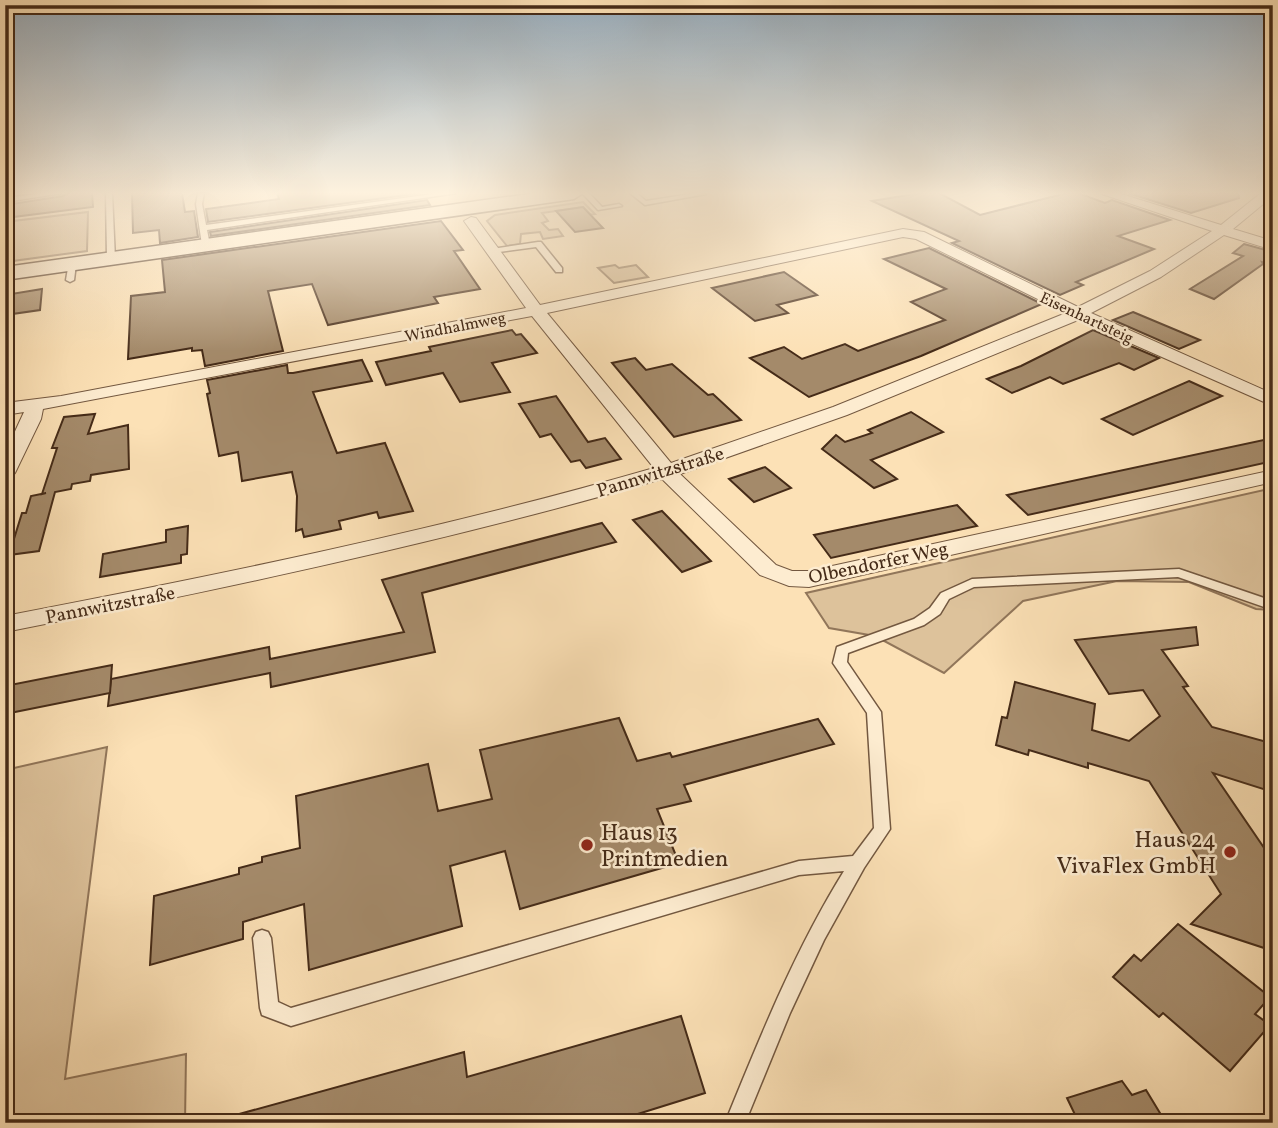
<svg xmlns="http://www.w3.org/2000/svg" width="1278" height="1128" font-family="Vollkorn,serif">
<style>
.green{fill:#ddc29b;stroke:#91765a;stroke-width:2}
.building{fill:#a48a6a;stroke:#452b18;stroke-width:2}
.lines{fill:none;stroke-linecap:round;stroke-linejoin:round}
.lane-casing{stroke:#735840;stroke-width:3}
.street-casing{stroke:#735840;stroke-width:2}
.secondary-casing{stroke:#452b18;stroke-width:3}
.lane{fill:#fdecd0;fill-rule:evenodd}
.street{fill:#fdecd0;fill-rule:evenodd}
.secondary{fill:#fdecd0;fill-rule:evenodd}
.poi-dot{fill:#8f2418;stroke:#fdecd0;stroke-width:2.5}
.labels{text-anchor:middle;stroke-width:5;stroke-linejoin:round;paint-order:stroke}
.far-street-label{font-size:16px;fill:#452b18;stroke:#fdecd0}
.street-label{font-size:19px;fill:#452b18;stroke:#fdecd0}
.near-poi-label{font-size:23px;fill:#452b18;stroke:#fdecd0;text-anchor:start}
</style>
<rect width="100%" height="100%" fill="#fce1b6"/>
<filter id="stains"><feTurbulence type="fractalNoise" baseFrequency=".00286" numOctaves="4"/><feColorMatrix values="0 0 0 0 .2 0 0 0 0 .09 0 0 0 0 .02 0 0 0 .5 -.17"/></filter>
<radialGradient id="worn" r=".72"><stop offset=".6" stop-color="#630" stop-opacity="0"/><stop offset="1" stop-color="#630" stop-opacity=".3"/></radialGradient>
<g class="green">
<path d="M583,202L595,214L588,215L583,207L542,213L548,221L542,223L549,230L558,229L563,236L543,239L540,232L521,234L520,244L507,246L487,221L495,215Z"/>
<path d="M88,212L87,251L5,262V222Z"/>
<path d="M615,265L619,268L636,265L648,277L614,283L598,268Z"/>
<path d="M1273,488V610L1256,609L1189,582L1117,581L1023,601L944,673L875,636L829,628L806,593Z"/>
<path d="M107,747L65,1079L186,1054L185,1123H5V770Z"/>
</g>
<g class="building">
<path d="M66,193H92L93,207L5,218V205L63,196Z"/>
<path d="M132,193H182L185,212L194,211L198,237L160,243L159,230L133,233Z"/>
<path d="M277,193H421L208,222L206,209L279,199Z"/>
<path d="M920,193H939L980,215L1067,193H1078L1105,203L1112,200L1170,220L1118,236L1154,249L1076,282L1083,285L1060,295L952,243L959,241L872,201Z"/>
<path d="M1135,193H1238L1239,198L1191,213L1131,194Z"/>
<path d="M427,200L430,205L211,236L210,232Z"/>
<path d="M583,207L603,228L575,232L556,211Z"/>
<path d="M441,221L463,250L454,251L480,289L434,297L438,303L328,325L312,284L268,291L283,351L205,366L202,350L192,351V348L128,359L131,296L165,292L162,260Z"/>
<path d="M1244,244L1273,252V265L1262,262L1263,264L1214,299L1190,289L1243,256L1233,253Z"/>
<path d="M929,248L1042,304L921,356L809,397L750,358L784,347L802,359L845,344L858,351L945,320L911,302L946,289L884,259Z"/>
<path d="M784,272L817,295L777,305L788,313L755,321L712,288Z"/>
<path d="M42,289L40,310L5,315V295Z"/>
<path d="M1133,312L1200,340L1179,349L1113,320Z"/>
<path d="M512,330L516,335L521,334L537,353L492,363L510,392L460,402L443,373L386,385L376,362L431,351L429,347Z"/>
<path d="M1093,330L1159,358L1134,370L1119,363L1063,384L1050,377L1012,393L987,379L1021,366Z"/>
<path d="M635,358L646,370L672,364L708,395L713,394L741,420L674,437L612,363Z"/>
<path d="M362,360L372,381L313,392L337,453L385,443L413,511L379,518L377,512L339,521L341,529L304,537L302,529L296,531L297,496L292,472L242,481L238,452L219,456L207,394L210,393L207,380L287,365L288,373H293Z"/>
<path d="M1189,381L1222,396L1133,435L1102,419Z"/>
<path d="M556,396L588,442L605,438L621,459L586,468L580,460L571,462L551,434L540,437L519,404Z"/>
<path d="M911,412L943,432L871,460L897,479L874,488L822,449L836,435L845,442L872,433L868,430Z"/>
<path d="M95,414L88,434L128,425L129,469L91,475L90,481L72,484L71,489L55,492L39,551L9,555L22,513H26L31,496L46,493L42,494L57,448H52L64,417Z"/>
<path d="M1273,438V461L1028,515L1007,495Z"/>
<path d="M765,467L791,488L754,502L729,479Z"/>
<path d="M957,505L977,526L831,558L814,535Z"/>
<path d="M662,511L711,561L682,572L633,520Z"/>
<path d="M602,523L616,542L422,593L435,652L271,687L270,673L108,706L111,679L269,647L270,659L404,632L382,580Z"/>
<path d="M188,526L187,554L181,555V563L100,577L103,554L166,542V530Z"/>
<path d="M1196,627L1198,645L1162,650L1188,686L1183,687L1212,727L1267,742L1268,746L1273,747V792L1213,773L1273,861V951L1191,924L1221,894L1149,781L1088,763V768L1029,750L1028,755L996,745L1002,717L1007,718L1015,682L1095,704L1092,730L1129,741L1160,716L1143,690L1109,694L1075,640Z"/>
<path d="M112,665L110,693L5,714V686Z"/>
<path d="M619,718L637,761L670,753L672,757L818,719L834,744L684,785L691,801L657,809L679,863L520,909L505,851L450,866L462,926L309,970L304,904L243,922V939L150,965L154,896L239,874V868L262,862V857L300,848L296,796L428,764L438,811L492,799L480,750Z"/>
<path d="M1178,924L1270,997L1255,1014L1270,1025L1230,1071L1163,1013L1159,1017L1113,977L1134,955L1141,961Z"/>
<path d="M681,1016L705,1093L609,1123H233L232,1116L464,1052L467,1077Z"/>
<path d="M1122,1081L1132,1095L1146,1090L1166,1123H1079L1067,1098Z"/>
</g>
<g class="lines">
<g class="lane-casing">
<g id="lane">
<path d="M45,193H63L5,202V198Z"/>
<path d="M106,193H112L115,259L111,261L107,259Z"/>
<path d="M198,193H204L202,204L206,225L440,193H457L207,230L210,245L206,247L202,245L196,204Z"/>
<path d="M582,193H589L602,207L619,204L622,206L598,210Z"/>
<path d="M630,193H637L646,201L697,193L706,194L645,205Z"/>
<path d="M538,242H541L562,268V272H556L536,247L492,253L488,251L492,249Z"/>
<path d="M69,262L76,264L74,280L70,282L66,280Z"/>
<path d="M1179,569L1273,601V610L1178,577L974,587L949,599L940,614L924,625L848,653L847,662L881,712L890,829L864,868L824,940L790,1013L745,1123H725C760,1037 795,950 844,871L799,875L291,1026L262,1015L260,1008L253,938L256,932L262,930L268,932L271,938L278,1002L291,1008L799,861L853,856L874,828L867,713L833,663L837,647L914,619L930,608L941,593L972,579Z"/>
</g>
</g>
<g class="street-casing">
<path id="street" d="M1099,193H1118L1221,225L1261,193H1273V196L1233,229L1273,241V250L1224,235L1161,277L1091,313L1273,394V406L1078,320L847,415L680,474L776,565L792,571H809L1273,470V482L809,587L789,586L760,575L662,479C446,542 226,588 5,632V616C223,574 440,530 654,468L532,316L43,409L41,419L15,473L12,477L5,479V453L24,412L5,415V403L61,396L526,308L464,221L471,217L476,218L540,305L903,229L924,232L1078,307L1150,271L1212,231ZM903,237L916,239L1066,313L833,407L671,463L547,313Z"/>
</g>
<g class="secondary-casing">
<path id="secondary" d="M536,193H583L574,199L5,280V267Z"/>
</g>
<use href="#lane" class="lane"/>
<use href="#street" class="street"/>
<use href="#secondary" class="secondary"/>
</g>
<linearGradient id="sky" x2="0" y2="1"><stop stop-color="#97adbe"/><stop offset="0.55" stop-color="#fef2de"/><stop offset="1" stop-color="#fef2de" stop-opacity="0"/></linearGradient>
<rect width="1278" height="351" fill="url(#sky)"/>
<g class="poi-dot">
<circle cx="587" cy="845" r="7"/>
<circle cx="1230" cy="852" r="7"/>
</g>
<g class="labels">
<g class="far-street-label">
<text transform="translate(1087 317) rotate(25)" y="6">Eisenhartsteig</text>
<text transform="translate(455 326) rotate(-11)" y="6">Windhalmweg</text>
</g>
<g class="street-label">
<text transform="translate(660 471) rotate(-17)" y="7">Pannwitzstraße</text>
<text transform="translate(878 562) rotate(-12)" y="7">Olbendorfer Weg</text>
<text transform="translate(110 604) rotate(-11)" y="7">Pannwitzstraße</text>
</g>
<g class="near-poi-label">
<text x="601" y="840">Haus 13<tspan x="601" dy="26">Printmedien</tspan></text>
<text x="1216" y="847" text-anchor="end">Haus 24<tspan x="1216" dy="26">VivaFlex GmbH</tspan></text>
</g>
</g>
<rect width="1278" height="1128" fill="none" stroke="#fce1b6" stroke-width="28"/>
<rect x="7" y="7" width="1264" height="1114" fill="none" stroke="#452b18" stroke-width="3.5"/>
<rect x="14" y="14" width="1250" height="1100" fill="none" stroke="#452b18" stroke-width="2"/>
<rect width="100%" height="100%" filter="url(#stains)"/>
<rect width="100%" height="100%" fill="url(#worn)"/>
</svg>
